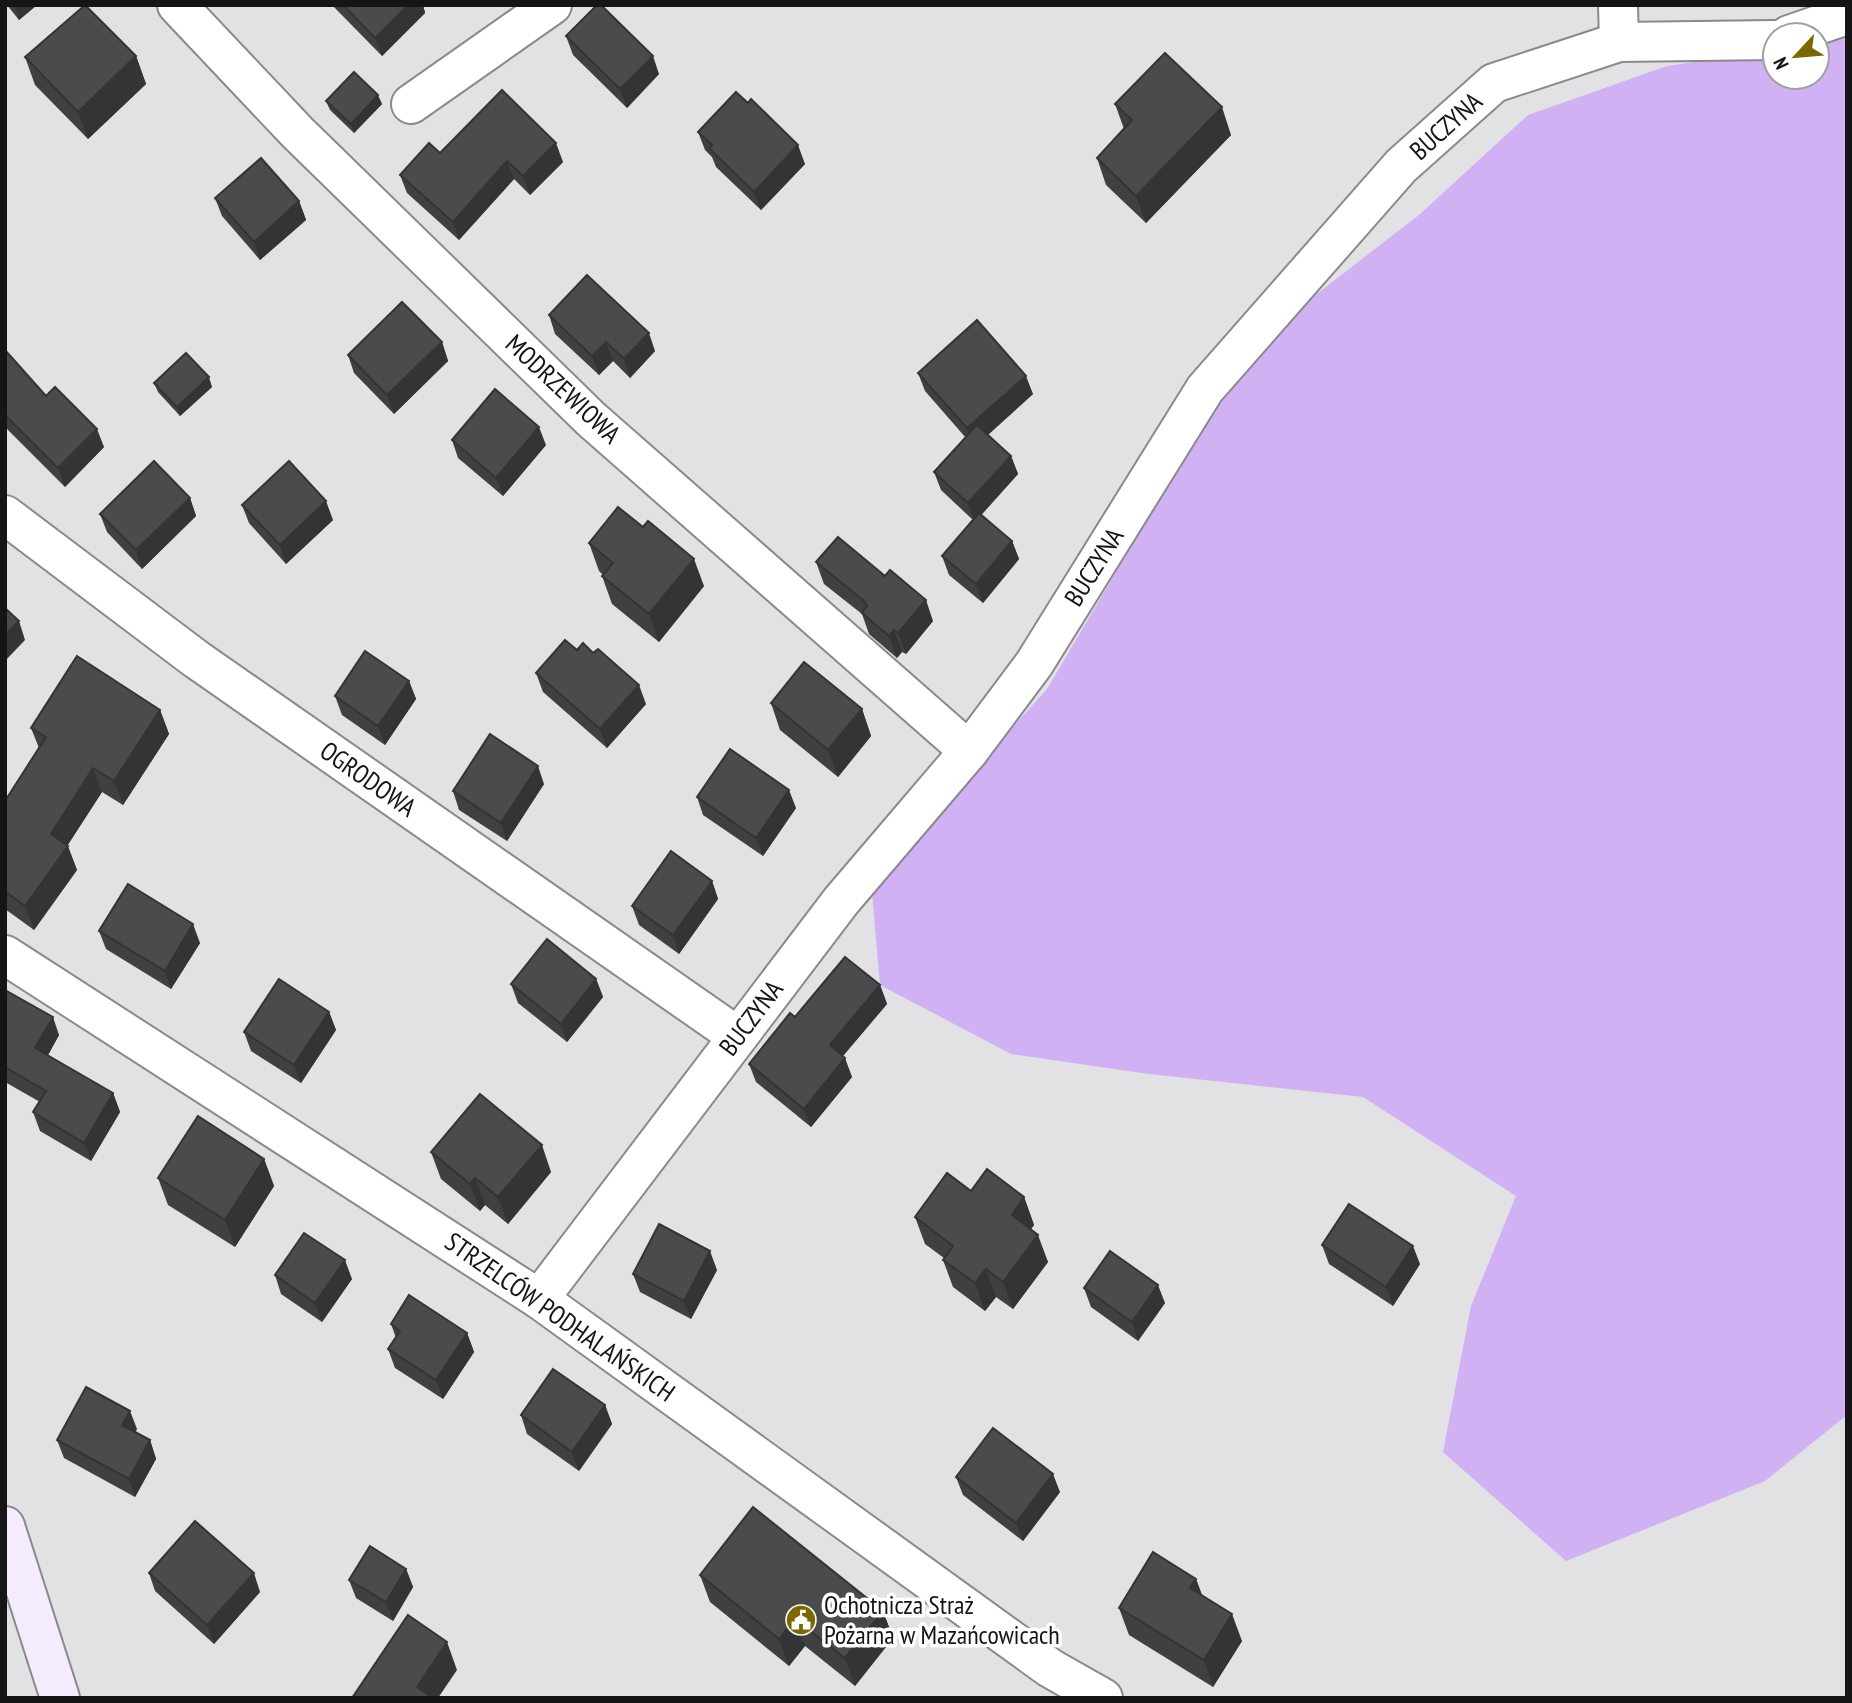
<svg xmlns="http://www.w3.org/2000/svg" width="1852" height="1703" font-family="'PT Sans Narrow',sans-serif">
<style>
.green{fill:#d0b1f4}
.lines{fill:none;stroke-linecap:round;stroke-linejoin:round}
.street-casing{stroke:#8b898c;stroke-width:42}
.secondary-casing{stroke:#8b898c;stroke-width:42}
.street{stroke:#fff;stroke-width:38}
.secondary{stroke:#f4ecfe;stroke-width:38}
.wall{fill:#404042}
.shaded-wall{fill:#343436}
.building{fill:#4b4a4d;stroke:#343436;stroke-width:2}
.labels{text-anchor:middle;stroke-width:7;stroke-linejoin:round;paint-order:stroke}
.street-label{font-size:26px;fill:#151516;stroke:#fff}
.poi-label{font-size:26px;fill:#151516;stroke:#fff;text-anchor:start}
</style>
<rect width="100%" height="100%" fill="#e2e1e4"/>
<path class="green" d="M1847,37V1415L1765,1481L1566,1561L1443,1452L1471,1306L1516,1196L1363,1097L1149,1074L1011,1054L880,985L872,893L959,787L1047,689L1212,409L1274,327L1419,215L1528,115L1667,66L1775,50V77H1817V44Z"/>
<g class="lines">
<g class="street-casing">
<g id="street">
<path d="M177,5L297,132L591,419L969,751"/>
<path d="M1618,5L1619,42"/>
<path d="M1789,35L1847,15"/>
<path d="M411,104L552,5"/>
<path d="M5,515L196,659L737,1036"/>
<path d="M5,955L539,1299L1050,1668L1103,1698"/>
<path d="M539,1299L841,901L969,751L1034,664L1205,389L1401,166L1494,83L1619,42L1775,40"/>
</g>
</g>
<g class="secondary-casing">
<path id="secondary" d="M5,1526L60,1698"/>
</g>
<use href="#street" class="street"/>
<use href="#secondary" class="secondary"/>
</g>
<g class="wall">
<path d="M7,5H37L19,20Z"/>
<path d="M332,5H423L425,13L382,56Z"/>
<path d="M566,36L659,74L627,108L573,55Z"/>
<path d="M136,56L146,84L88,139L35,85L25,57Z"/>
<path d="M326,101L382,104L354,133L330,110Z"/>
<path d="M1115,104L1231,135L1146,223L1106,185L1097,158L1124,129Z"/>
<path d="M698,132L805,164L761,210L716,167L712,157L705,150Z"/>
<path d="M440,153L563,162L530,195L514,179L459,240L407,193L400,175Z"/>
<path d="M215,198L299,201L306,220L260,260L222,216Z"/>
<path d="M549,315L655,351L630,378L613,361L599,375L555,334Z"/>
<path d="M442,342L448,361L394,414L354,373L348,355Z"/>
<path d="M5,350L46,396L104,447L65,487L5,427Z"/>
<path d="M918,373L1033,394L988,435L1011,456L1018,474L981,515L1012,541L1019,559L983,603L949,575L942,556L973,520L941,490L934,472L966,438L925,391Z"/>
<path d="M154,383L212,387L180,416L158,392Z"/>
<path d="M452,440L546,445L503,496L458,458Z"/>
<path d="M190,498L196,516L142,569L107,532L100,514Z"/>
<path d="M242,505L333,520L286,564L249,523Z"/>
<path d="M589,543L704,586L659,642L612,604L602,576L603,575L599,571Z"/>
<path d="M816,562L933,621L906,654L902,652L897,658L869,634L862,614L824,584Z"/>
<path d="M577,650L646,704L607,748L543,692L536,673Z"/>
<path d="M409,681L416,699L385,745L342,715L335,696Z"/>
<path d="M771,703L862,709L871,736L838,777L780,730Z"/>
<path d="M160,710L169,734L123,805L102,792L67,846L77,870L34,930L5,909V801L39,748L31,728Z"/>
<path d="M544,784L507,841L459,810L453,791Z"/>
<path d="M697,797L796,808L763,856L703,815Z"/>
<path d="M712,881L718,899L679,954L639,925L632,906Z"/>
<path d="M99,931L200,943L171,989L106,949Z"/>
<path d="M596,979L603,997L567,1042L518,1003L511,984Z"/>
<path d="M880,985L887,1004L843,1056L852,1077L811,1127L756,1082L749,1064L795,1017Z"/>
<path d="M5,990L59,1035L48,1055L113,1093L120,1112L91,1161L40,1131L33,1112L40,1102L5,1082Z"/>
<path d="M329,1012L336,1030L301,1083L251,1051L244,1032Z"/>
<path d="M431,1152L551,1172L508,1224L485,1205L480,1211L441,1179Z"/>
<path d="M264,1159L274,1186L235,1247L168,1205L158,1178Z"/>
<path d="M971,1191L1024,1197L1034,1225L1031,1229L1048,1262L1013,1309L996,1297L985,1311L953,1287L943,1260L944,1258L925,1244L915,1217Z"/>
<path d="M1322,1245L1420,1264L1393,1306L1329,1264Z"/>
<path d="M717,1270L691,1319L640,1292L633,1274Z"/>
<path d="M275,1275L352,1279L322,1322L281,1294Z"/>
<path d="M1084,1288L1165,1303L1138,1341L1091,1307Z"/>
<path d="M391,1324L467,1333L474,1352L443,1399L395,1368L388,1349L396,1338Z"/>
<path d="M605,1405L612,1424L579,1471L527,1434L521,1415Z"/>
<path d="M137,1429L135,1432L150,1440L156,1459L135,1497L64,1458L57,1440Z"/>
<path d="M956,1477L1060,1492L1023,1541L963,1495Z"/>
<path d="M406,1569L413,1587L393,1621L356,1598L349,1580Z"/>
<path d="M149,1573L260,1592L214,1644L155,1591Z"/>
<path d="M700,1575L883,1611L893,1638L855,1686L805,1646L789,1666L710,1602Z"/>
<path d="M1196,1579L1202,1595L1242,1641L1213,1687L1129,1635L1119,1608Z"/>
</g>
<g class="shaded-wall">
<path d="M14,5H37L19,20Z"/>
<path d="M408,5H423L425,13L382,56L375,38Z"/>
<path d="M136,56L146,84L88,139L78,112Z"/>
<path d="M653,56L659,74L627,108L620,89Z"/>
<path d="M378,95L382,104L354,133L351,124Z"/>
<path d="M1222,107L1231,135L1146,223L1136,196Z"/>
<path d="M556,143L563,162L530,195L523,176Z"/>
<path d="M798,145L805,164L761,210L754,192Z"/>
<path d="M507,161L514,179L459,240L453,222Z"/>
<path d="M299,201L306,220L260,260L254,242Z"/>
<path d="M649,333L655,351L630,378L624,359Z"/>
<path d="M442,342L448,361L394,414L387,395Z"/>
<path d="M606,342L613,361L599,375L592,356Z"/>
<path d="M1026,376L1033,394L974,447L967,428Z"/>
<path d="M209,377L212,387L180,416L177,407Z"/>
<path d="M539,427L546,445L503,496L496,478Z"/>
<path d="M97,429L104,447L65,487L58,468Z"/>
<path d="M1011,456L1018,474L975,522L968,503Z"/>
<path d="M190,498L196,516L142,569L136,550Z"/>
<path d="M326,501L333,520L286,564L280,545Z"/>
<path d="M1012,541L1019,559L983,603L976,584Z"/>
<path d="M694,559L704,586L659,642L649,614Z"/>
<path d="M926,600L933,621L906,654L898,633Z"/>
<path d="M19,621L25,640L5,661V635Z"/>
<path d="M894,630L902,652L897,658L889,636Z"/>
<path d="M409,681L416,699L385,745L378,726Z"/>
<path d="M639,685L646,704L607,748L600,729Z"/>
<path d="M862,709L871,736L838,777L828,750Z"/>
<path d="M160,710L169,734L123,805L114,781Z"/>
<path d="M538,766L544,784L507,841L501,823Z"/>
<path d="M93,768L102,792L60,857L68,846L77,870L34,930L25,906L51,834Z"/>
<path d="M789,790L796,808L763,856L756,838Z"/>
<path d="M712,881L718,899L679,954L673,935Z"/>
<path d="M193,924L200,943L171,989L165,971Z"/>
<path d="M596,979L603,997L567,1042L561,1024Z"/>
<path d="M880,985L887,1004L836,1064L830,1045Z"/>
<path d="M329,1012L336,1030L301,1083L294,1065Z"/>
<path d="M53,1017L59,1035L42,1066L35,1048Z"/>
<path d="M845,1058L852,1077L811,1127L804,1109Z"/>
<path d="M113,1093L120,1112L91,1161L84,1143Z"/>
<path d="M542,1145L551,1172L508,1224L498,1197Z"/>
<path d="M264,1159L274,1186L235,1247L225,1220Z"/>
<path d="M475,1178L485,1205L480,1211L470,1184Z"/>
<path d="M1024,1197L1034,1225L1021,1242L1012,1215Z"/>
<path d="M1038,1235L1048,1262L1013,1309L1003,1282Z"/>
<path d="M1413,1246L1420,1264L1393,1306L1386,1287Z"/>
<path d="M710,1251L717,1270L691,1319L684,1301Z"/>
<path d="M345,1260L352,1279L322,1322L315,1303Z"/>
<path d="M986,1269L996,1297L985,1311L975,1283Z"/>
<path d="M1158,1285L1165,1303L1138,1341L1132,1322Z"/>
<path d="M467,1333L474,1352L443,1399L436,1380Z"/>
<path d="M605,1405L612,1424L579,1471L572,1452Z"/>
<path d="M130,1411L137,1429L129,1444L122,1425Z"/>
<path d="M150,1440L156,1459L135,1497L129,1479Z"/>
<path d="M1053,1474L1060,1492L1023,1541L1016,1523Z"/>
<path d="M406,1569L413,1587L393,1621L386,1602Z"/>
<path d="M254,1573L260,1592L214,1644L207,1625Z"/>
<path d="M1196,1579L1206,1606L1190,1588Z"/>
<path d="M883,1611L893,1638L855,1686L845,1658Z"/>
<path d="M1232,1614L1242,1641L1213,1687L1204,1660Z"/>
<path d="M795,1619L805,1646L789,1666L779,1639Z"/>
<path d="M447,1642L457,1670L438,1698H421L417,1687Z"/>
</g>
<g class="building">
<path d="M85,5L136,56L78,112L25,57Z"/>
<path d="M343,5H408L375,38Z"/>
<path d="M597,5H601L653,56L620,89L566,36Z"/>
<path d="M1165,53L1222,107L1136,196L1097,158L1132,120L1115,104Z"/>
<path d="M354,72L378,95L351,124L326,101Z"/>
<path d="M502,90L556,143L523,176L507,161L453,222L400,175L429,143L440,153Z"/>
<path d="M736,92L748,103L751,99L798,145L754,192L709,148L712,145L698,132Z"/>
<path d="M261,158L299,201L254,242L215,198Z"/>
<path d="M587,275L649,333L624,359L606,342L592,356L549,315Z"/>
<path d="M402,302L442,342L387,395L348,355Z"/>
<path d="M977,320L1026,376L967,428L918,373Z"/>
<path d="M5,350L46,396L55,387L97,429L58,468L5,415Z"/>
<path d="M186,353L209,377L177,407L154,383Z"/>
<path d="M495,389L539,427L496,478L452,440Z"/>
<path d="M977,425L1011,456L968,503L934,472Z"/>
<path d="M154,461L190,498L136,550L100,514Z"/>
<path d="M289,461L326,501L280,545L242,505Z"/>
<path d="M618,507L643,527L648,521L694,559L649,614L602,576L613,563L589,543Z"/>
<path d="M979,513L1012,541L976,584L942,556Z"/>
<path d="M838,537L885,576L890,570L926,600L898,633L894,630L889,636L862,613L867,606L864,601L816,562Z"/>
<path d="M5,608L19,621L5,635Z"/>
<path d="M565,640L577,650L583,643L593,653L598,649L639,685L600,729L536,673Z"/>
<path d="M365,651L409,681L378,726L335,696Z"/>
<path d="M77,656L160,710L114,781L93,768L51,834L68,846L25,906L5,891V801L46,737L31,728Z"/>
<path d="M804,662L862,709L828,750L771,703Z"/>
<path d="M490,734L538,766L501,823L453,791Z"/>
<path d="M730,749L789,790L756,838L697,797Z"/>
<path d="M671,851L712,881L673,935L632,906Z"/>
<path d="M128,884L193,924L165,971L99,931Z"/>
<path d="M547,939L596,979L561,1024L511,984Z"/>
<path d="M845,957L880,985L830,1045L845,1058L804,1109L749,1064L790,1013L795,1017Z"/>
<path d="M279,979L329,1012L294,1065L244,1032Z"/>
<path d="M5,990L53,1017L35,1048L113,1093L84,1143L33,1112L46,1091L5,1067Z"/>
<path d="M480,1094L542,1145L498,1197L475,1178L470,1184L431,1152Z"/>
<path d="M198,1116L264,1159L225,1220L158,1178Z"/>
<path d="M987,1169L1024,1197L1012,1215L1038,1235L1003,1282L986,1269L975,1283L943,1260L953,1246L915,1217L947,1173L971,1191Z"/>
<path d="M1349,1204L1413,1246L1386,1287L1322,1245Z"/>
<path d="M659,1224L710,1251L684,1301L633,1274Z"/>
<path d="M304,1233L345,1260L315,1303L275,1275Z"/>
<path d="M1110,1251L1158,1285L1132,1322L1084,1288Z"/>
<path d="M409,1295L467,1333L436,1380L388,1349L400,1331L391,1324Z"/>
<path d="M553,1369L605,1405L572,1452L521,1415Z"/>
<path d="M86,1387L130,1411L122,1425L150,1440L129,1479L57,1440Z"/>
<path d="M993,1428L1053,1474L1016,1523L956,1477Z"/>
<path d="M753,1507L883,1611L845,1658L795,1619L779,1639L700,1575Z"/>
<path d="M195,1521L254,1573L207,1625L149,1573Z"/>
<path d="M370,1546L406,1569L386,1602L349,1580Z"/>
<path d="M1153,1552L1196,1579L1190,1588L1232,1614L1204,1660L1119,1608Z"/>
<path d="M408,1615L447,1642L417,1687L433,1698H352Z"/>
</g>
<defs>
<g id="civic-disc" transform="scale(1.575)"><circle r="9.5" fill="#7c6800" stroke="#fff"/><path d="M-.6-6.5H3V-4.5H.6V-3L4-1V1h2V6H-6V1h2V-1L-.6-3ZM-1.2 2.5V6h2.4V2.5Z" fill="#fff"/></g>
</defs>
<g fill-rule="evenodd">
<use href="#civic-disc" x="801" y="1620"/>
</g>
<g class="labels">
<g class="street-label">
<text transform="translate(1446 126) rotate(-42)" y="9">BUCZYNA</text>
<text transform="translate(563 389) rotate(43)" y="9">MODRZEWIOWA</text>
<text transform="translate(1094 567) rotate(-58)" y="9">BUCZYNA</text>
<text transform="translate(368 779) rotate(35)" y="9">OGRODOWA</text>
<text transform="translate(751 1018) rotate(-53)" y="9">BUCZYNA</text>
<text transform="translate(560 1317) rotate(35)" y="9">STRZELCÓW PODHALAŃSKICH</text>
</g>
<g class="poi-label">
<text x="824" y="1614">Ochotnicza Straż<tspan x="824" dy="30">Pożarna w Mazańcowicach</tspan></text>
</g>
</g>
<rect width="1852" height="1703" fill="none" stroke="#151516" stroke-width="14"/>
<g transform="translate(1796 56) rotate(244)"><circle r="33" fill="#ffffff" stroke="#a1a1a2" stroke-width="2"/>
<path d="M0-5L12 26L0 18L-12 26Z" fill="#7c6800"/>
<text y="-10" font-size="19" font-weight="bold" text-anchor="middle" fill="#151516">N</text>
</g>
</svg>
